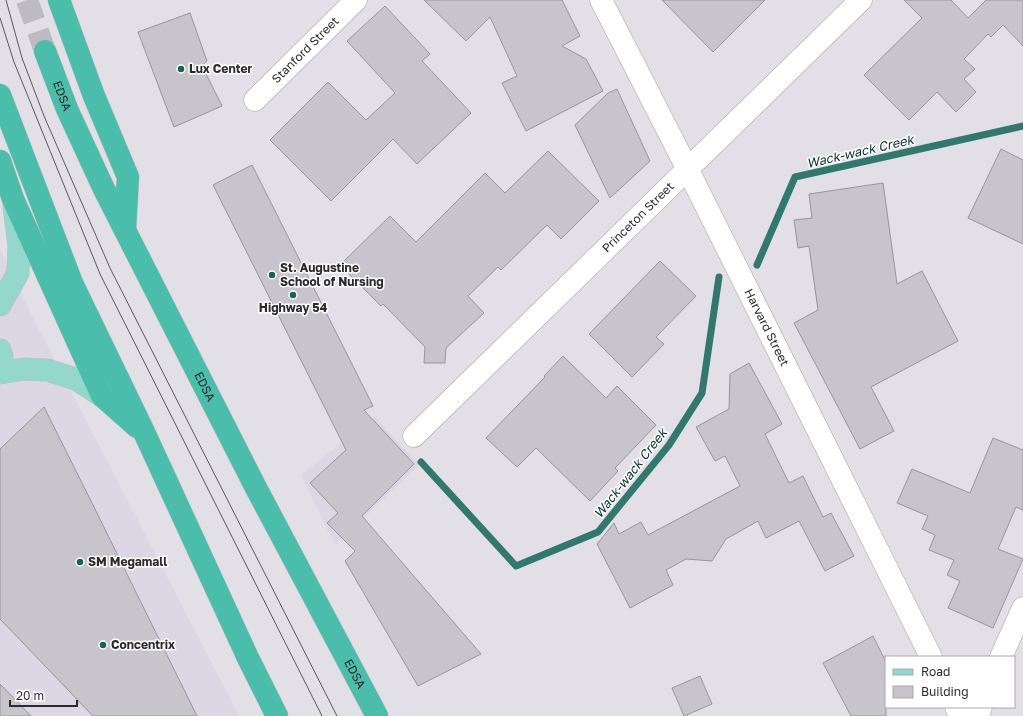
<svg xmlns="http://www.w3.org/2000/svg" width="1023" height="716" font-family="'Golos Text',sans-serif">
<style>
.built{fill:#dcd6e5}
.lines{fill:none;stroke-linecap:round;stroke-linejoin:round}
.stream{stroke:#33786d;stroke-width:7}
.building{fill:#c7c4cb;stroke:#98959c}
.highway-tunnel{stroke:#bdbbc1;stroke-width:22;stroke-dasharray:22 11;stroke-linecap:butt}
.minor-casing{stroke:#a3a0a7;stroke-width:23}
.major-casing{stroke:#bfbfc0;stroke-width:23}
.highway-casing{stroke:#bfbfc0;stroke-width:23}
.minor{stroke:#fff;stroke-width:22}
.major{stroke:#93d7cd;stroke-width:22}
.highway{stroke:#4bbdab;stroke-width:22}
.tram{stroke:#59585c;stroke-width:1}
.poi-dot{fill:#196257;stroke:#fff;stroke-width:1.5}
.labels{text-anchor:middle;stroke-width:3;stroke-linejoin:round;paint-order:stroke}
.street-label{font-size:12px;fill:#2b2a2d;stroke:#fff}
.poi-label{font-size:12px;font-weight:bold;fill:#2b2a2d;stroke:#fff;text-anchor:start}
.water-label{font-size:13px;font-style:italic;fill:#08362f;stroke:#fff}
</style>
<rect width="100%" height="100%" fill="#e2dfe6"/>
<g class="built">
<path d="M0,249L31,314L239,716H0Z"/>
<path d="M375,417L419,465L335,545L301,475Z"/>
</g>
<g class="lines">
<g class="stream">
<path d="M757,265L795,177L1023,126"/>
<path d="M421,462L516,566L598,532L669,445L702,393L719,277"/>
</g>
</g>
<g class="building">
<path d="M424,0H562L580,36L562,46L586,59L603,91L526,131L502,83L517,76L490,17L466,41Z"/>
<path d="M662,0H765L713,52Z"/>
<path d="M904,0H951L968,18L986,0H1023V46L1003,25L991,37L988,34L964,59L975,69L964,79L976,92L956,112L937,92L909,120L864,75L922,18Z"/>
<path d="M385,6L430,54L422,61L471,113L417,164L393,139L331,201L270,140L328,82L366,120L395,93L347,41Z"/>
<path d="M190,13L207,61L202,66L222,106L174,127L138,32Z"/>
<path d="M617,89L650,161L610,198L575,125L608,93Z"/>
<path d="M1001,149L1023,160V244L968,218Z"/>
<path d="M548,151L599,201L561,239L547,225L501,270L498,267L468,296L484,313L446,348L445,363H424L425,347L383,304L381,306L340,265L390,216L416,242L485,173L505,193Z"/>
<path d="M252,165L373,406L364,410L414,464L362,516L481,654L418,686L345,561L355,551L327,523L338,513L310,483L346,450L213,185Z"/>
<path d="M883,183L897,284L922,271L958,341L871,387L894,431L860,449L794,323L818,310L809,246L798,248L794,220L812,218L809,194Z"/>
<path d="M660,261L696,296L656,337L664,344L632,377L589,334Z"/>
<path d="M563,356L606,398L617,386L656,425L615,468L618,471L590,501L536,448L517,467L486,438L545,377L544,376Z"/>
<path d="M749,363L782,424L765,434L789,483L803,476L823,517L831,513L854,556L825,571L799,521L766,538L758,521L726,539L712,561L686,559L666,570L673,585L630,608L597,544L614,523L619,534L641,522L648,535L740,486L725,456L715,461L696,427L729,409L730,374Z"/>
<path d="M44,407L91,501L197,716H93L0,619V449Z"/>
<path d="M993,438L1023,450V510L1016,507L998,549L1023,559L993,628L948,608L960,581L947,575L954,560L929,550L935,535L922,529L928,516L897,503L912,469L970,493Z"/>
<path d="M873,636L886,662V716H851L823,663Z"/>
<path d="M700,676L712,704L684,716L672,688Z"/>
<path d="M0,684L31,716H0Z"/>
</g>
<g class="lines">
<path class="highway-tunnel" d="M27,0L45,51"/>
<g class="minor-casing">
<g id="minor">
<path id="s1" d="M601,0L688,170L931,657"/>
<path id="s2" d="M255,100L356,0"/>
<path id="s3" d="M414,436L861,0"/>
<path d="M1001,657L1023,608"/>
<path d="M956,707L960,716"/>
<path d="M978,716L981,707"/>
</g>
</g>
<g class="major-casing">
<g id="major">
<path d="M0,305L18,273L19,246L14,206"/>
<path d="M0,350C3,357 3,363 0,369"/>
<path d="M0,373L24,369L47,370L76,379L102,396"/>
</g>
</g>
<g class="highway-casing">
<g id="highway">
<path d="M59,0L94,96L128,177L125,229"/>
<path id="s4" d="M45,51L67,109L103,187L255,486L377,716"/>
<path d="M0,95L72,283L144,432L248,658L277,716"/>
<path d="M0,161L13,199L102,396L137,427"/>
</g>
</g>
<use href="#minor" class="minor"/>
<use href="#major" class="major"/>
<use href="#highway" class="highway"/>
<g class="tram">
<path d="M6,0L22,58L44,116L110,268L337,716"/>
<path d="M0,18L14,62L100,274L322,716"/>
</g>
</g>
<g class="poi-dot">
<circle cx="181" cy="69" r="4"/>
<circle cx="272" cy="275" r="4"/>
<circle cx="293" cy="295" r="4"/>
<circle cx="80" cy="562" r="4"/>
<circle cx="103" cy="645" r="4"/>
</g>
<g class="labels">
<g class="street-label">
<text dy="4" stroke="none"><textPath href="#s2" startOffset="71">Stanford Street</textPath></text>
<text dy="4" stroke="none"><textPath href="#s4" startOffset="48">EDSA</textPath></text>
<text dy="4" stroke="none"><textPath href="#s3" startOffset="313">Princeton Street</textPath></text>
<text dy="4" stroke="none"><textPath href="#s1" startOffset="367">Harvard Street</textPath></text>
<text dy="4" stroke="none"><textPath href="#s4" startOffset="372">EDSA</textPath></text>
<text dy="4" stroke="none"><textPath href="#s4" startOffset="696">EDSA</textPath></text>
</g>
<g class="poi-label">
<text x="189" y="73">Lux Center</text>
<text x="280" y="272">St. Augustine<tspan x="280" dy="14">School of Nursing</tspan></text>
<text x="293" y="312" text-anchor="middle">Highway 54</text>
<text x="88" y="566">SM Megamall</text>
<text x="111" y="649">Concentrix</text>
</g>
<g class="water-label">
<text transform="translate(860 151) rotate(-13)" y="5">Wack-wack Creek</text>
<text transform="translate(630 473) rotate(-52)" y="5">Wack-wack Creek</text>
</g>
</g>
<rect x="885" y="656" width="130" height="52" fill="#ffffff" stroke="#aaaaab"/>
<rect x="893" y="669" width="20" height="6" fill="#93d7cd" stroke="#aaaaab"/>
<text x="921" y="676" font-size="12" fill="#2b2a2d">Road</text>
<rect x="893" y="686" width="20" height="12" fill="#c7c4cb" stroke="#aaaaab"/>
<text x="921" y="696" font-size="12" fill="#2b2a2d">Building</text>
<path d="M10 700v6h67v-6" fill="none" stroke="#2b2a2d" stroke-width="2"/>
<text x="16" y="700" font-size="12" fill="#2b2a2d" stroke="#ffffff" stroke-width="3" paint-order="stroke">20 m</text>
</svg>
